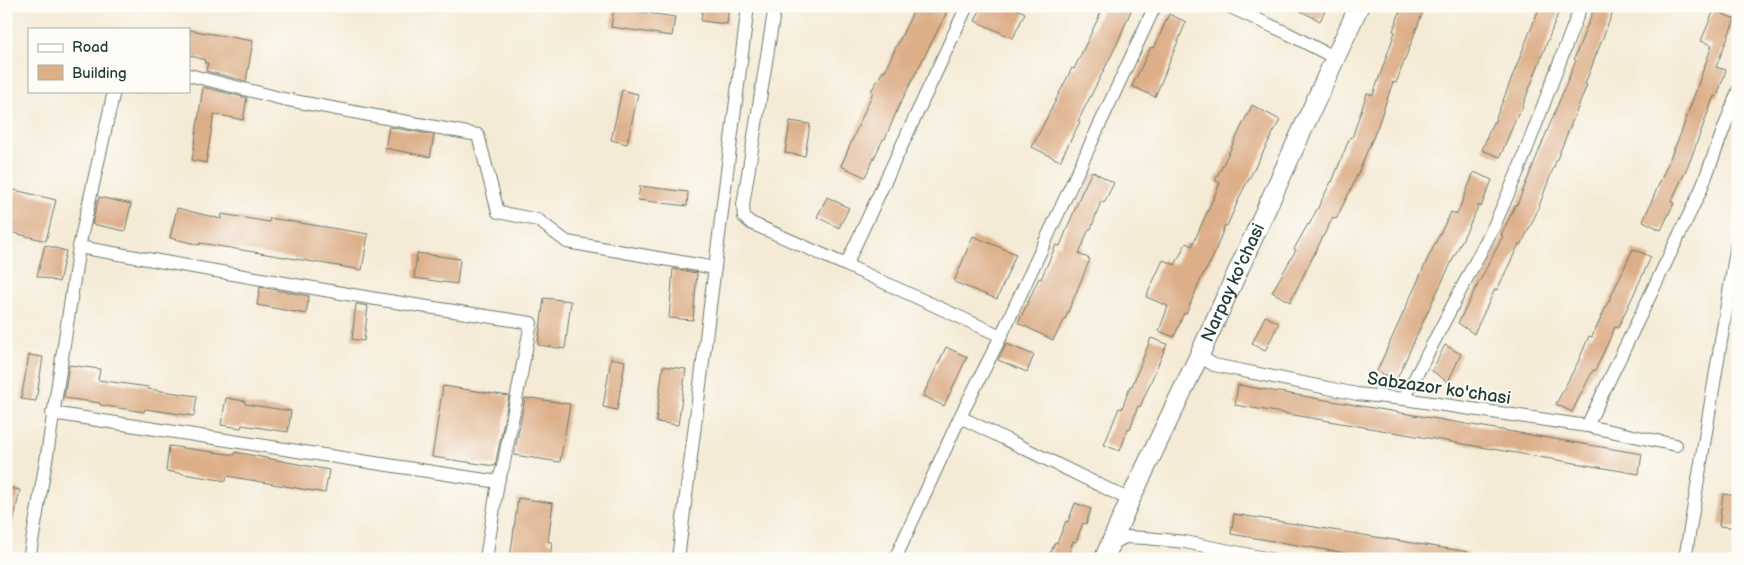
<svg xmlns="http://www.w3.org/2000/svg" width="1744" height="565" font-family="'Balsamiq Sans',sans-serif">
<style>
.building{fill:#ddaf89}
.lines{fill:none;stroke-linecap:round;stroke-linejoin:round}
.street-casing{stroke:#6a7a6c;stroke-width:14}
.secondary-casing{stroke:#6a7a6c;stroke-width:21}
.street{stroke:#fff;stroke-width:12}
.secondary{stroke:#fff;stroke-width:19}
.labels{text-anchor:middle;stroke-width:4;stroke-linejoin:round;paint-order:stroke}
.street-label{font-size:18px;fill:#1f3d34;stroke:#fdfcf7}
</style>
<rect width="100%" height="100%" fill="#fdfcf7"/>
<filter id="ink" filterUnits="userSpaceOnUse"><feTurbulence type="fractalNoise" baseFrequency=".02" numOctaves="2"/><feDisplacementMap in="SourceGraphic" scale="10" xChannelSelector="R" yChannelSelector="G"/><feConvolveMatrix kernelMatrix="1 2 1 2 8 2 1 2 1" color-interpolation-filters="sRGB"/></filter>
<filter id="wash" filterUnits="userSpaceOnUse"><feTurbulence type="fractalNoise" baseFrequency=".0096" numOctaves="4" result="noise"/><feDisplacementMap in="SourceGraphic" scale="20" xChannelSelector="R" yChannelSelector="G"/><feGaussianBlur stdDeviation="1.12" result="paint"/><feColorMatrix in="noise" values="0 0 0 0 0 0 0 0 0 0 0 0 0 0 0 0 0 1.4 0 .05"/><feComposite in="paint" operator="in"/></filter>
<g filter="url(#wash)">
<rect width="100%" height="100%" fill="#f5ead5"/>
<g id="blocks">
<g class="building">
<path d="M703,6H729L727,24L701,21Z"/>
<path d="M916,6H948L945,16L898,108L885,139H883L865,177L841,166L873,92L871,91L883,71L884,72Z"/>
<path d="M982,6H1011L1025,13L1013,38L975,21Z"/>
<path d="M1104,6H1133L1116,46L1078,121L1080,122L1060,161L1032,147L1072,68L1074,69Z"/>
<path d="M1291,6H1327L1320,21Z"/>
<path d="M1402,6H1411L1423,11L1413,38L1396,83L1393,82L1377,128L1353,185L1336,219L1333,217L1290,302L1272,292L1296,250L1294,249L1308,224L1309,225L1331,182H1332L1350,137L1352,138L1367,93L1373,95L1395,32L1393,31Z"/>
<path d="M1540,6H1561L1520,113H1518L1500,157L1482,150L1493,122L1494,123Z"/>
<path d="M1595,6H1615L1585,84L1587,85L1551,174L1536,214L1521,245L1519,244L1497,290L1495,289L1474,334L1458,323L1503,236L1501,235L1516,204L1517,205L1576,60L1574,59Z"/>
<path d="M614,8L675,17L672,36L611,27Z"/>
<path d="M1714,10L1735,19L1716,67L1726,70L1717,97L1714,96L1690,161L1671,202L1674,203L1661,230L1643,221L1681,133L1712,45L1701,41Z"/>
<path d="M1169,14L1186,22L1155,97L1132,86L1151,47L1154,48Z"/>
<path d="M189,30L253,41L246,81L206,71L208,63H204L205,60L189,55Z"/>
<path d="M203,87L247,98L243,120L214,114L206,163L192,160Z"/>
<path d="M622,90L638,94L627,144L611,140Z"/>
<path d="M1252,105L1280,120L1241,194L1227,226L1225,225L1213,257L1205,272H1204L1186,314L1184,313L1174,337L1159,331L1168,306L1146,297L1163,260L1175,265L1186,243L1192,246L1220,183L1215,181Z"/>
<path d="M790,121L810,124L805,156L785,153Z"/>
<path d="M389,127L434,135L430,157L385,148Z"/>
<path d="M1092,171L1114,183L1104,203L1101,201L1091,229H1089L1079,254L1090,259L1066,317L1053,340L1018,323L1039,278L1041,279L1056,245L1060,246L1081,194Z"/>
<path d="M1474,172L1492,180L1481,207L1479,205L1427,313L1396,381L1377,371L1429,256L1451,212L1457,214Z"/>
<path d="M640,186L688,192L687,206L638,200Z"/>
<path d="M6,188L56,200L46,241L6,231Z"/>
<path d="M99,197L131,204L125,231L92,224Z"/>
<path d="M827,197L849,208L839,228L817,217Z"/>
<path d="M177,208L221,219L222,214L269,222L270,218L368,234L362,270L200,243V245L170,238Z"/>
<path d="M973,236L1016,254L997,299L954,282Z"/>
<path d="M45,245L66,251L59,282L37,276Z"/>
<path d="M1633,249L1651,257L1618,328L1615,327L1595,371L1593,370L1572,412L1556,404L1578,362L1589,336L1592,337Z"/>
<path d="M417,253L460,259L457,284L414,278Z"/>
<path d="M673,269L697,273L693,320L669,318Z"/>
<path d="M260,287L309,296L306,314L257,305Z"/>
<path d="M544,298L571,301L565,349L538,345Z"/>
<path d="M356,304L368,306L364,341L352,339Z"/>
<path d="M1265,316L1279,323L1265,351L1252,344Z"/>
<path d="M1151,338L1167,344L1140,407L1138,406L1130,429L1128,428L1120,451L1104,445L1119,408L1122,409L1130,386H1132Z"/>
<path d="M1006,344L1034,355L1027,372L998,360Z"/>
<path d="M1445,345L1461,354L1448,382L1432,371Z"/>
<path d="M946,347L967,357L944,406L923,396Z"/>
<path d="M29,355L43,357L36,401L21,399Z"/>
<path d="M611,358L625,361L617,410L603,407Z"/>
<path d="M69,365L100,369L98,380L148,387V389L197,396L194,416L145,409L144,412L100,405V403L64,398Z"/>
<path d="M663,366L686,369L678,425L656,422Z"/>
<path d="M1238,385L1642,454L1639,474L1235,405Z"/>
<path d="M443,386L509,396L495,466L432,457Z"/>
<path d="M226,398L245,401V404L291,411L288,432L242,425L241,428L221,425Z"/>
<path d="M525,398L530,399L531,398L570,404L560,462L514,455Z"/>
<path d="M169,446L235,455V452L329,470L325,493L227,476L226,481L166,471Z"/>
<path d="M6,487L20,490L12,527H6Z"/>
<path d="M1723,494L1738,496V528L1719,526Z"/>
<path d="M518,498L553,503L548,542H552L550,559H510Z"/>
<path d="M1075,503L1091,509L1086,524L1083,523L1076,542L1073,541L1067,559H1048L1055,542L1057,543L1066,521L1068,522Z"/>
<path d="M1234,514L1468,552V559H1381L1231,534Z"/>
</g>
</g>
</g>
<g filter="url(#ink)">
<use href="#blocks" fill-opacity="0" stroke="#6a7a6c" stroke-width="1"/>
<g class="lines">
<g class="street-casing">
<g id="street">
<path d="M775,6L743,205L744,217L751,223L846,265"/>
<path d="M967,6L846,265L1001,336"/>
<path d="M1228,6L1287,33L1335,58"/>
<path d="M189,75L283,99L478,135L498,212L538,220L567,242L715,268"/>
<path d="M114,91L79,247L376,299L531,323L503,467L498,482L486,559"/>
<path d="M1199,356L1214,365L1357,394L1404,399L1587,426L1676,445"/>
<path d="M1404,399L1494,226L1519,169L1581,6"/>
<path d="M52,413L498,482"/>
<path d="M960,417L1130,500"/>
<path d="M1587,426L1700,192L1738,91"/>
<path d="M1110,545L1125,537L1146,538L1185,542L1270,559"/>
<path d="M29,559L47,455L79,247"/>
<path d="M678,559L748,6"/>
<path d="M895,559L960,417L1001,336L1155,6"/>
<path d="M1685,559L1738,238"/>
</g>
</g>
<g class="secondary-casing">
<g id="secondary">
<path id="s1" d="M1104,559L1130,500L1199,356L1359,6"/>
</g>
</g>
<use href="#street" class="street"/>
<use href="#secondary" class="secondary"/>
</g>
</g>
<g class="labels">
<g class="street-label">
<text dy="6" stroke="none"><textPath href="#s1" startOffset="305">Narpay ko'chasi</textPath></text>
<text transform="translate(1439 388) rotate(8)" y="6">Sabzazor ko'chasi</text>
</g>
</g>
<rect width="1744" height="565" fill="none" stroke="#fdfcf7" stroke-width="25"/>
<rect x="28" y="28" width="162" height="65" fill="#fdfcf7" stroke="#a4b0a9"/>
<rect x="38" y="44" width="25" height="8" fill="#ffffff" stroke="#a4b0a9"/>
<text x="72" y="52" font-size="15" fill="#1f3d34">Road</text>
<rect x="38" y="65" width="25" height="15" fill="#ddaf89" stroke="#a4b0a9"/>
<text x="72" y="78" font-size="15" fill="#1f3d34">Building</text>
</svg>
